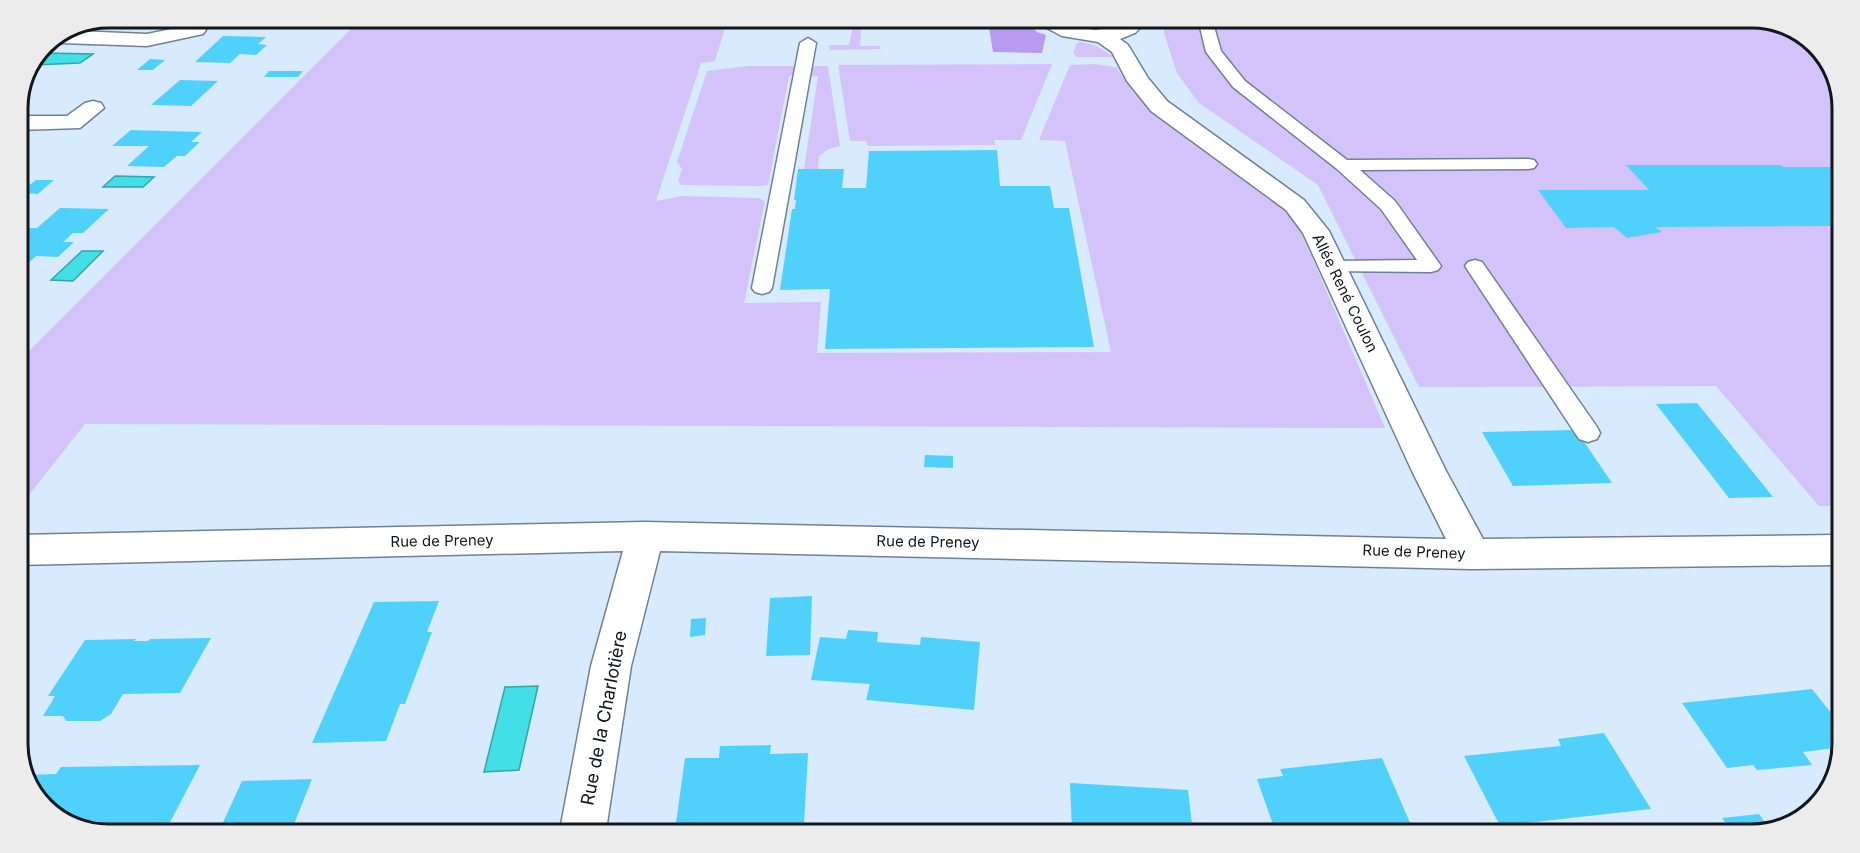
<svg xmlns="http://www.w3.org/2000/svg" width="1860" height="853" font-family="Inter,sans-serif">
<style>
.green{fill:#d4c3fb}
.forest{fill:#b89af1}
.water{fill:#42e0e6;stroke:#33a4aa;stroke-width:1.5}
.building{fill:#4fd1fc}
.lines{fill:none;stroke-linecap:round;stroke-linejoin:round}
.lane-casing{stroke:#708192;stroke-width:3}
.street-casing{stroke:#708192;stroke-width:3}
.lane{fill:#fff;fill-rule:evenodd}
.street{fill:#fff;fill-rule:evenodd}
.labels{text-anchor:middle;stroke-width:4.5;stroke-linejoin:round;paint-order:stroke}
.street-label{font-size:15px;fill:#10171d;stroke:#fff}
.near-street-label{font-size:18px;fill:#10171d;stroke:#fff}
.rim{fill:none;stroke:#10171d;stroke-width:3}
</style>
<rect width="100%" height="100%" fill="#d7eafe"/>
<g class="green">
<path d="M361,19L727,21L715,61L701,63L656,201L682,196L758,198L765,201L744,303L821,302L817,353L1111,352L1065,141L1039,140L1070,65L1094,64L1116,67L1134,93L1162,119L1280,205L1297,222L1385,428L85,424L18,509V362Z"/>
<path d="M854,21H862L860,46H880L881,49L830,50L829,45H849Z"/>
<path d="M1164,22L1787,25L1827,58L1842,103L1838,506H1819L1716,386L1419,387L1318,185L1199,103L1177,73L1164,33Z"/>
<path d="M1082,42L1097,46L1114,57H1077L1073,53L1077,43Z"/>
<path d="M1052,64L1021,140H994L996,145L868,146L866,141H850L838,65Z"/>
<path d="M747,66H795L793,75L789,76L768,185L759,186L681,185L678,181L682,169L677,162L707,71Z"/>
<path d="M810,66H828L840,146L827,150L819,156L818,169H804L818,76H808Z"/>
</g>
<path class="forest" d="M988,22H1027L1037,32L1046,35L1042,53L993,52Z"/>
<g class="water">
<path d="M44,53L93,54L80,63L35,65L39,57Z"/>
<path d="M115,176L154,177L143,187H103Z"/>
<path d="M82,251H103L73,281L51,280Z"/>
<path d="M538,686L519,770L484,772L505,687Z"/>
</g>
<g class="building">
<path d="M223,36L266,37L258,44L267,45L256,55L240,54L230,63L195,62Z"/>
<path d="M150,59L165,60L153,70H137Z"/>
<path d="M269,71H303L298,77H264Z"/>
<path d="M180,80L218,81L191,106L151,105Z"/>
<path d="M131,130L202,132L191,142H200L185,156H177L164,167L127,166L149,146H112Z"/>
<path d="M997,150L1000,186H1050L1054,208H1069L1094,347L825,349L830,289L780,290L792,209H795L796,200H794L798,169H844L842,188H866L869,151Z"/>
<path d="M1626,165H1781L1784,167H1835L1841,172V226L1655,227L1662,232L1627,238L1614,227L1566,228L1538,190H1649Z"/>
<path d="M36,180H54L38,194L19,193Z"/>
<path d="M60,208L109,209L83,233H73L63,242H74L58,257L36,256L22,269H18V234L29,228H37Z"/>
<path d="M1697,403L1706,414L1773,497L1729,498L1656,404Z"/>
<path d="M1576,430L1612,483L1513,486L1482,432Z"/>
<path d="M925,455L953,456V468L924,467Z"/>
<path d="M812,596L810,655L766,656L770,598Z"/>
<path d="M439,601L427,632H432L405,704H400L386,741L312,743L374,602Z"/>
<path d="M706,618L705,635L690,637L691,619Z"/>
<path d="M848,630L878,632L877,642L920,645L921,637L980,642L974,710L866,700L870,684L811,680L820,637L846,639Z"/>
<path d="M211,638L180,693L123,694L111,714L100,721H66L63,716H43L55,696H48L85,640L136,639L134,641H148L150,639Z"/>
<path d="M1812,689L1836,719L1835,748L1803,752L1812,765L1757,770L1753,765L1727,768L1682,703Z"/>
<path d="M1604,733L1651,809L1500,826L1464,756L1561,746L1558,739Z"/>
<path d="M771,745L770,754L808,753L804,824L714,826V823H676L685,758H719L720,746Z"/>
<path d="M1382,758L1411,825L1347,833H1276L1257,779L1283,776L1280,769Z"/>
<path d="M200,765L167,828H94L98,821H65L33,795L26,775L56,774L61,767Z"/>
<path d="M312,779L292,829H220L242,781Z"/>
<path d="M1070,783L1188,790L1193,833L1072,832Z"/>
<path d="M1759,814L1770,829L1752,835H1734L1722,818Z"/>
</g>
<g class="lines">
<g class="lane-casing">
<g id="lane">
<path d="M1186,23H1213L1221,51L1245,81L1347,160L1528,159L1534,160L1537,164L1534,168L1528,169L1360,170L1395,201L1441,266L1438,270L1431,272L1326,271L1323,267L1326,263L1333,261L1417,260L1381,209L1337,169L1233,87L1206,52L1200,27L1188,26Z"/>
<path d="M808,38L816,43L772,288L769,292L762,294L755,292L752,288L800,43Z"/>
<path d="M1475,260L1482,262L1597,427L1600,433L1597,439L1588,442L1579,439L1465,266L1468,262Z"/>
</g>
</g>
<g class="street-casing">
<g id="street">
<path d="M1040,22H1064L1094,30L1112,28L1123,22H1146L1135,33L1120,39L1128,45L1148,78L1167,101L1304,200L1329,231L1446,471L1483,539L1837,535V565L1472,569L660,551L631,666L606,830H560L591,666L623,551L18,565V535L645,522L1446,539L1412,471L1303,233L1286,210L1151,111L1127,81L1112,52L1098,42L1062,36L1043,26Z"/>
<path d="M196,24L203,26L206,30L203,34L147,46L61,43L53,41L76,31L147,34Z"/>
<path d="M93,101L101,103L104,108L80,128L18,130V116H67L85,103Z"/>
</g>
</g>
<use href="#lane" class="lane"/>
<use href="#street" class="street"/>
</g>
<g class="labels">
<g class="street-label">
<text transform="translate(1345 293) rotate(64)" y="5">Allée René Coulon</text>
<text transform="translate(442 541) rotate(-1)" y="5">Rue de Preney</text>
<text transform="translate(928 542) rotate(1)" y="5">Rue de Preney</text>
<text transform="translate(1414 552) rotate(2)" y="5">Rue de Preney</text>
</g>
<g class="near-street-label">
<text transform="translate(604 718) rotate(-79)" y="6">Rue de la Charlotière</text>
</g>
</g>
<path d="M0 0H1860V853H0ZM108 28H1752A80 80 0 0 1 1832 108V744A80 80 0 0 1 1752 824H108A80 80 0 0 1 28 744V108A80 80 0 0 1 108 28Z" fill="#ececed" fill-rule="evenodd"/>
<path class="rim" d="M108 28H1752A80 80 0 0 1 1832 108V744A80 80 0 0 1 1752 824H108A80 80 0 0 1 28 744V108A80 80 0 0 1 108 28Z"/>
</svg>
